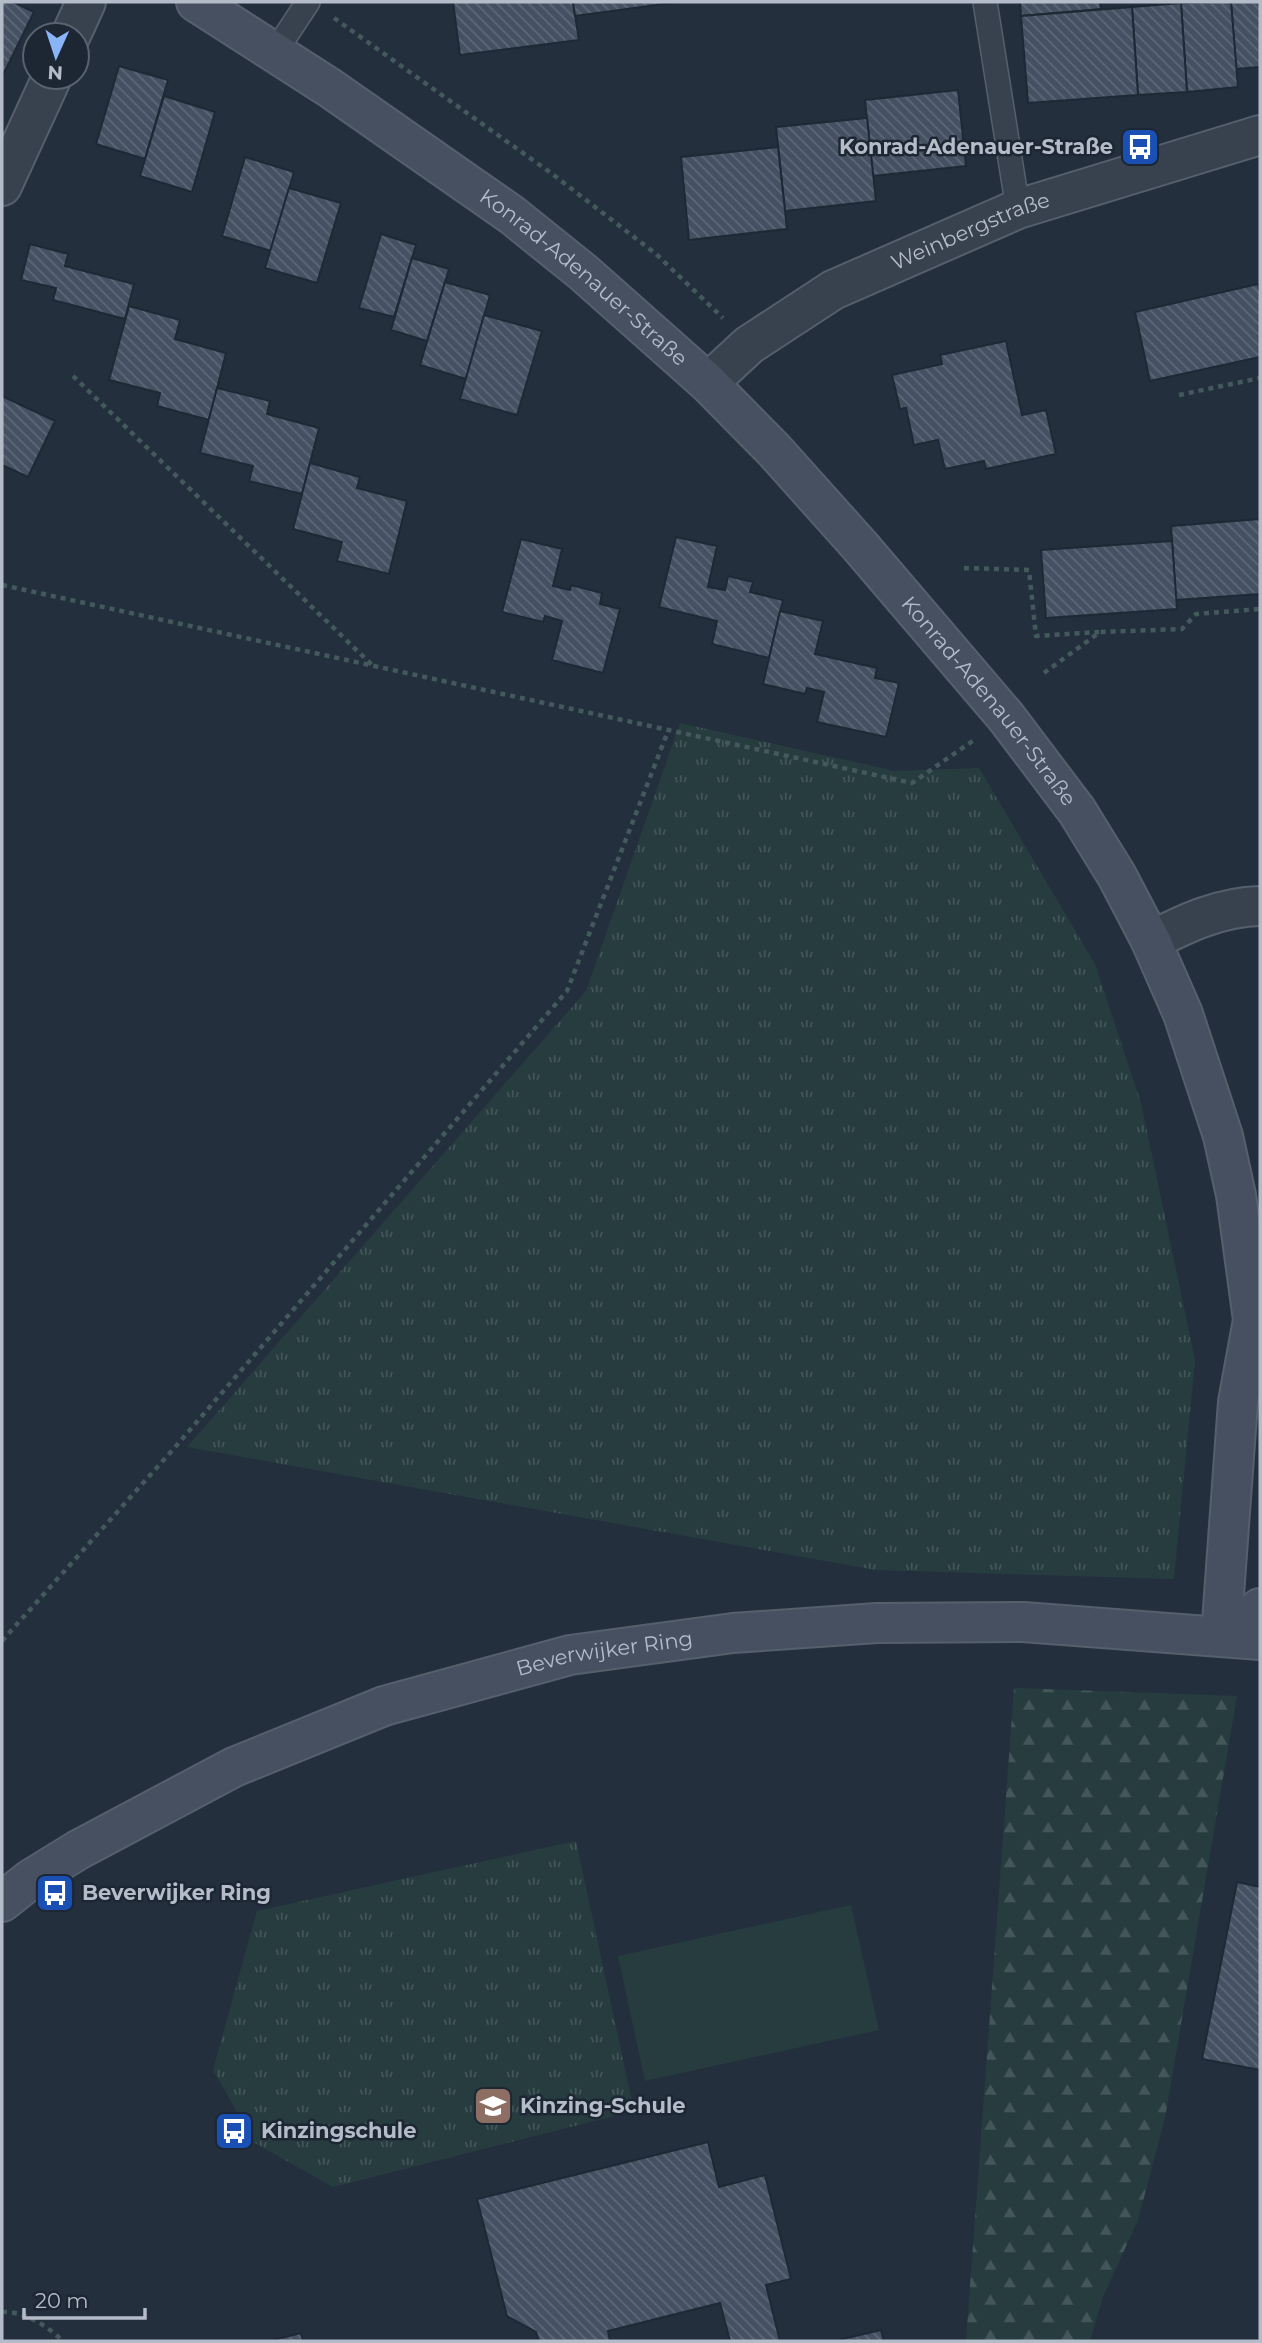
<svg xmlns="http://www.w3.org/2000/svg" width="1262" height="2343" font-family="Montserrat,sans-serif">
<style>
.grass{fill:url(#grass-tufts)}
.forest{fill:url(#forest-firs)}
.garden{fill:#263c3f}
.building{fill:url(#building-back-hatch);stroke:#1f2835;stroke-width:2}
.lines{fill:none;stroke-linecap:round;stroke-linejoin:round}
.lane-casing{stroke:#565f6c;stroke-width:26}
.street-casing{stroke:#565f6c;stroke-width:42}
.secondary-casing{stroke:#565f6c;stroke-width:42}
.path{stroke:#44595c;stroke-width:4.5;stroke-dasharray:5 5;stroke-linecap:butt}
.lane{stroke:#38414e;stroke-width:23}
.street{stroke:#38414e;stroke-width:38}
.secondary{stroke:#465061;stroke-width:38}
.labels{text-anchor:middle;stroke-width:5;stroke-linejoin:round;paint-order:stroke}
.poi-label{font-size:21px;font-weight:bold;fill:#b4bcc9;stroke:#1d2633;text-anchor:start}
.street-label{font-size:21px;fill:#b4bcc9;stroke:#1d2633}
</style>
<defs>
<pattern id="grass-tufts" width="24" height="20" patternUnits="userSpaceOnUse" patternTransform="scale(1.75)"><rect width="24" height="20" fill="#263c3f"/><path d="M3 7l-1-3M5 7V3M7 7l1-3M15 17l-1-3M17 17v-4M19 17l1-3" fill="none" stroke="#435659"/></pattern>
<pattern id="forest-firs" width="22" height="20" patternUnits="userSpaceOnUse" patternTransform="scale(1.75)"><rect width="22" height="20" fill="#263c3f"/><path d="M5 1l3.5 6h-7zM16 11l3.5 6h-7z" fill="#435659"/></pattern>
<pattern id="building-back-hatch" width="6" height="6" patternUnits="userSpaceOnUse" patternTransform="scale(1.75)"><rect width="6" height="6" fill="#455162"/><path d="M-1 5l2 2M0 0l6 6M5-1l2 2" fill="none" stroke="#5d6877"/></pattern>
</defs>
<rect width="100%" height="100%" fill="#242f3e"/>
<g class="grass">
<path d="M680,723L895,771L979,768L1095,964L1141,1103L1195,1360L1174,1579L876,1570L187,1447L586,991Z"/>
<path d="M576,1841L634,2111L333,2187L255,2143L213,2070L257,1911Z"/>
</g>
<path class="forest" d="M1014,1688L1237,1696L1165,2118L1138,2220L1102,2299L1090,2341H966Z"/>
<path class="garden" d="M851,1905L879,2030L645,2081L618,1956Z"/>
<g class="building">
<path d="M2,2H13L34,12L2,77Z"/>
<path d="M453,2H573L579,40L460,55Z"/>
<path d="M573,2H679L575,16Z"/>
<path d="M1020,2H1100L1101,9L1021,16Z"/>
<path d="M1231,2H1260V67L1236,69Z"/>
<path d="M1231,2L1238,87L1187,92L1181,3Z"/>
<path d="M1181,3L1187,92L1138,95L1132,7Z"/>
<path d="M1132,7L1138,95L1028,103L1021,16Z"/>
<path d="M119,66L168,80L145,159L96,144Z"/>
<path d="M958,90L966,166L873,176L865,100Z"/>
<path d="M164,96L215,112L192,192L140,176Z"/>
<path d="M867,118L876,201L785,211L776,127Z"/>
<path d="M778,147L787,229L689,240L681,157Z"/>
<path d="M245,157L294,172L271,251L222,236Z"/>
<path d="M289,188L341,203L317,283L265,268Z"/>
<path d="M381,234L416,245L394,317L359,308Z"/>
<path d="M30,244L68,254L65,266L134,284L125,319L53,300L56,288L21,280Z"/>
<path d="M412,258L449,269L427,341L391,330Z"/>
<path d="M445,282L490,295L466,379L420,365Z"/>
<path d="M1258,284L1260,293V357L1150,381L1135,312Z"/>
<path d="M129,306L180,320L175,339L226,353L209,420L157,406L160,393L109,380Z"/>
<path d="M484,315L542,331L517,415L460,399Z"/>
<path d="M1006,341L1022,415L1046,410L1056,454L986,469L984,461L945,469L938,440L914,445L906,408L900,409L892,375L942,364L940,355Z"/>
<path d="M217,388L270,401L267,414L319,428L302,494L249,481L253,466L200,453Z"/>
<path d="M2,396L55,421L28,477L2,465Z"/>
<path d="M310,463L360,477L357,488L407,501L389,574L337,561L342,542L293,529Z"/>
<path d="M1260,519V594L1176,600L1171,526Z"/>
<path d="M676,537L717,546L708,587L725,590L728,576L753,582L750,592L783,600L769,658L712,644L717,621L659,607Z"/>
<path d="M521,539L562,549L553,586L570,590L571,585L602,593L600,604L620,609L603,673L552,660L562,621L545,616L543,622L502,612Z"/>
<path d="M1172,541L1177,609L1046,618L1041,550Z"/>
<path d="M780,611L823,621L815,654L877,668L875,678L899,683L886,737L817,722L824,692L807,688L805,694L763,684Z"/>
<path d="M1237,1882L1260,1887V2070L1202,2059Z"/>
<path d="M708,2142L719,2187L765,2175L791,2279L766,2285L780,2341H730L720,2303L608,2331L610,2341H539L536,2332L507,2316L477,2199Z"/>
<path d="M881,2330L884,2341H834Z"/>
<path d="M301,2333L303,2341H269Z"/>
</g>
<g class="lines">
<g class="lane-casing">
<g id="lane">
<path d="M985,2L1018,209"/>
<path d="M275,52L308,2"/>
</g>
</g>
<g class="street-casing">
<g id="street">
<path d="M71,35L86,2"/>
<path d="M2,186L52,77"/>
<path id="s1" d="M708,383L749,345L833,290L1018,209L1260,135"/>
<path d="M1151,941C1186,923 1220,907 1260,906"/>
</g>
</g>
<g class="secondary-casing">
<g id="secondary">
<path id="s2" d="M196,2L330,88L512,215L584,273L708,383L774,450L860,546L1006,717L1077,811L1117,876L1151,941L1183,1014L1223,1136L1236,1195L1253,1320L1260,1341"/>
<path d="M1221,1636L1238,1402L1253,1320"/>
<path d="M1221,1636L1260,1608"/>
<path id="s3" d="M2,1902L31,1879L78,1850L234,1767L384,1706L570,1655L733,1633L877,1623L1023,1622L1260,1640"/>
</g>
</g>
<g class="path">
<path d="M334,18L551,173L656,254L723,318"/>
<path d="M73,376L372,665"/>
<path d="M1179,395L1260,378"/>
<path d="M964,568L1029,570L1036,636L1099,632"/>
<path d="M2,585L912,783L974,740"/>
<path d="M1044,673L1100,632L1182,629L1196,614L1260,609"/>
<path d="M2,1641L177,1445L567,991L668,731"/>
<path d="M2,2312C25,2311 47,2326 63,2341"/>
</g>
<use href="#lane" class="lane"/>
<use href="#street" class="street"/>
<use href="#secondary" class="secondary"/>
</g>
<defs>
<g id="bus-square" transform="scale(2.0125)"><rect x="-9" y="-9" width="18" height="18" rx="4" fill="#1a4fb4" stroke="#1d2633"/><path d="M-5-6H5V4H4V6H2V4H-2V6H-4V4H-5ZM-3.5-4V0h7V-4ZM-3.5 1.2v1.5H-2V1.2ZM2 1.2v1.5H3.5V1.2Z" fill="#fff"/></g>
<g id="school-square" transform="scale(2.0125)"><rect x="-9" y="-9" width="18" height="18" rx="4" fill="#8d6e63" stroke="#1d2633"/><path d="M0-5L7-2L0 1L-7-2ZM-4 1L0 2.5L4 1V4Q0 6-4 4Z" fill="#fff"/></g>
</defs>
<g fill-rule="evenodd">
<use href="#bus-square" x="1140" y="147"/>
<use href="#bus-square" x="55" y="1893"/>
<use href="#school-square" x="493" y="2106"/>
<use href="#bus-square" x="234" y="2131"/>
</g>
<g class="labels">
<g class="poi-label">
<text x="1113" y="154" text-anchor="end">Konrad-Adenauer-Straße</text>
<text x="82" y="1900">Beverwijker Ring</text>
<text x="520" y="2113">Kinzing-Schule</text>
<text x="261" y="2138">Kinzingschule</text>
</g>
<g class="street-label">
<text dy="7" stroke="none"><textPath href="#s1" startOffset="306">Weinbergstraße</textPath></text>
<text dy="7" stroke="none"><textPath href="#s2" startOffset="476">Konrad-Adenauer-Straße</textPath></text>
<text dy="7" stroke="none"><textPath href="#s2" startOffset="1064">Konrad-Adenauer-Straße</textPath></text>
<text dy="7" stroke="none"><textPath href="#s3" startOffset="658">Beverwijker Ring</textPath></text>
</g>
</g>
<rect width="1262" height="2343" fill="none" stroke="#b4bcc9" stroke-width="7"/>
<g transform="translate(56 56) rotate(183)"><circle r="33" fill="#1d2633" stroke="#59626f" stroke-width="2"/>
<path d="M0-5L12 26L0 18L-12 26Z" fill="#8ab4f8"/>
<text y="-10" font-size="19" font-weight="bold" text-anchor="middle" fill="#b4bcc9">N</text>
</g>
<path d="M24 2308v10h121v-10" fill="none" stroke="#b4bcc9" stroke-width="3.5"/>
<text x="35" y="2308" font-size="21" fill="#b4bcc9" stroke="#1d2633" stroke-width="5" paint-order="stroke">20 m</text>
</svg>
